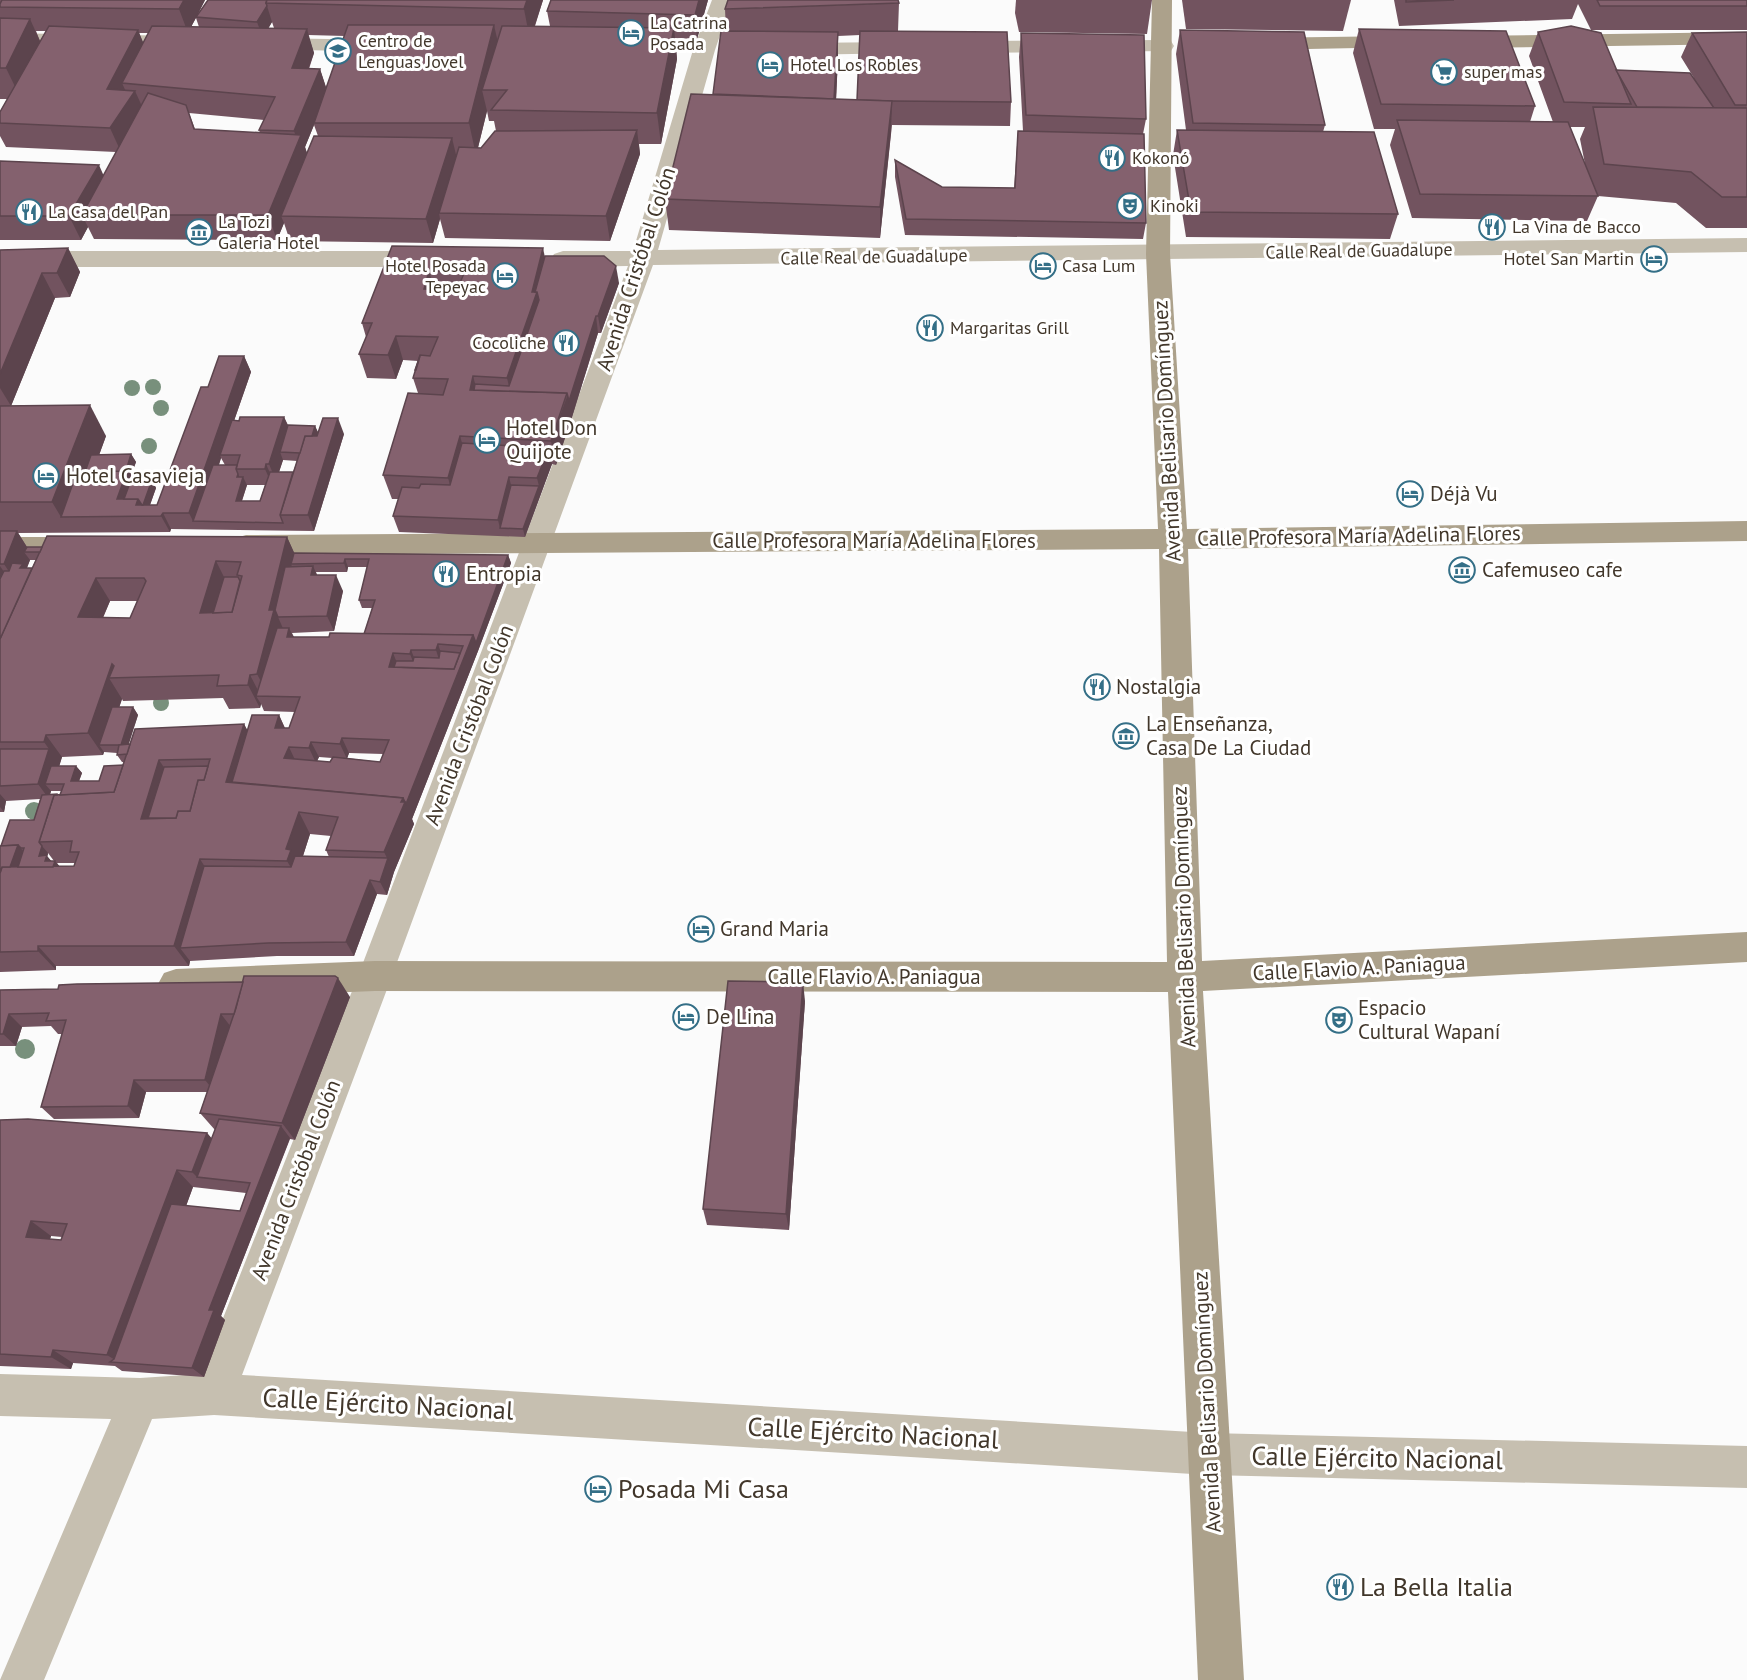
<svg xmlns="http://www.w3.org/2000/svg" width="1747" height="1680" font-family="'PT Sans',sans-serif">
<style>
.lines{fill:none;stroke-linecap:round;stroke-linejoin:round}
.street{fill:#c6bfb0;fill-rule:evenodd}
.secondary{fill:#aca18b;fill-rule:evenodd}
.tree{fill:#78907c}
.wall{fill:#72535f;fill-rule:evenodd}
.shaded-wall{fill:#5c444d}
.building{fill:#84616e;stroke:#5c444d;stroke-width:1.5;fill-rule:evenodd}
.labels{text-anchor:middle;stroke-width:6;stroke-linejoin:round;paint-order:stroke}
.far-poi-label{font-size:18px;fill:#42372b;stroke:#fff;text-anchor:start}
.far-street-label{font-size:18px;fill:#42372b;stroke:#fff}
.street-label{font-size:21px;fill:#42372b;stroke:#fff}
.poi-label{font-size:21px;fill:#42372b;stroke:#fff;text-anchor:start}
.near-street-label{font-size:26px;fill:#42372b;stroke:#fff}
.near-poi-label{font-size:26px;fill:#42372b;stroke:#fff;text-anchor:start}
</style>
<rect width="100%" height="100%" fill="#fbfbfb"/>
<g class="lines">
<g class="street">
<path d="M712,0H732L715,50L658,250L1747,238V252L653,265L392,976L242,1375L1209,1433L1747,1446V1488L1209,1475L214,1415L152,1419L44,1680H0L111,1419L0,1416V1374L140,1378L201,1374L358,976L628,266L563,267L554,264L551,259L554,254L563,251H633L693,50Z"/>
<path d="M0,33L189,36L197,37L200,42L197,47L189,48L0,45Z"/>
<path d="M268,38L387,40L395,41L398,46L395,51L387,52L260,49L257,44L260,39Z"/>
<path d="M1163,40L1171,41L1174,46L1171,51L964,53L956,52L953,47L956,42L964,41Z"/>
<path d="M903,42L911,43L914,48L911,53L793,55L785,54L782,49L785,44L793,43Z"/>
<path d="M0,251H430L439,254L442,259L439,264L430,267H0Z"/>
</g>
<g class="secondary">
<path d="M1152,0H1172L1170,254L1187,529L1747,521V541L1188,549L1202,961L1747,932V962L1203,991L1244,1680H1198L1168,992L375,991L176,999L164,995L158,984L164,973L176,969L375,961L1167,962L1159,549L246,555L236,552L232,545L236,538L246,535L1158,529L1146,254Z"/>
<path d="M1747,32V44L1465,48L1457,47L1454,42L1457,37L1465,36Z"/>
<path d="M1401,36L1409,37L1412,42L1409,47L1261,50L1253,49L1250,44L1253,39L1261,38Z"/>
<path d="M0,537H86L96,540L100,547L96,554L86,557H0Z"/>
</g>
</g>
<g class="tree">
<circle cx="153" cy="387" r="8"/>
<circle cx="132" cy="388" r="8"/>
<circle cx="161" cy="408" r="8"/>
<circle cx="149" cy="446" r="8"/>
<circle cx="161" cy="703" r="8"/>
<circle cx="34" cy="811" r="9"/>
<circle cx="25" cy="1049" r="10"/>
</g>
<g class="wall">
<path d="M0,0H205L198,14L208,0H543L535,26H550L547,11L551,0H708L697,39L675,38L677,59L661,144H639L640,154L610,241L445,238L440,219L433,243L290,241L284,223L277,240L94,239L88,227L81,240H0V161L104,175L116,152L6,147L0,136V112L7,99H0ZM196,18L199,27H192V25ZM272,22L274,28H268ZM36,31H46L40,41ZM139,33H149L143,43ZM308,35L345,36L326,88L320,69H309L314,53ZM487,111L489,121H494L496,131L481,148H478ZM189,113L264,120L259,130L260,133L195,129ZM314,125L318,136L307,153L305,147Z"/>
<path d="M1016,0H1152L1147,34L1019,32L1015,13Z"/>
<path d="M1182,0H1351L1343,31L1186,29Z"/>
<path d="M1394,0H1747V30H1591L1578,4L1572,19L1399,26Z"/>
<path d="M899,3L898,31L1011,102L1010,126L892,125L880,238L669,230L665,199L713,94L726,31L725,9ZM860,35L857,100L836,99L838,57V36Z"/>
<path d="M1359,29L1535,106L1530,122H1553L1529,56L1538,32L1616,70L1694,78L1681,57L1692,33L1747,32V228H1706L1676,203L1598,196L1587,221L1412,218L1390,145L1395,129H1374L1353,53ZM1570,127H1585L1580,139L1585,164Z"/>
<path d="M1180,30L1325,125L1323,132L1398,214L1390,239L1186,237L1173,155L1177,130H1186L1176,54Z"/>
<path d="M1021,33L1146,119L1143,134L1146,223L1143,239L905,235L895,177V160L942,187L1014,188L1018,131H1023L1019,57Z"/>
<path d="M392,246L545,256L619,283L601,333H598L572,417L556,465L552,464L525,537L399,532L393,516L399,499H392L383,475L418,393L413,378L418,361L403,360L396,379L367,378L359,354L366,337L362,323Z"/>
<path d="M68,248L80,272L70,297L55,298L11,406L106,436L99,455L131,454L136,462L130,478L132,480H152L156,488L150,505H157L208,387L244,356L251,372L234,421L284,417L288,425L315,426L318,433L344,434L314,531L171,529L170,532L18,533L27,547H42L287,537L294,553L508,555L511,563L478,651L412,819L414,824L394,872L387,895L377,894L354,956H277L190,961L189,966H56V970L0,972V846L34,820L40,799L6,801L4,812H0V250ZM221,458L225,465H219ZM283,460L297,461L293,472H279ZM247,485H265L260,501H242ZM30,560H36L32,568H27ZM348,567H367L359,600L362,608H372L364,634L329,637H294L292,633L334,631L343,591L317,575L316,572H347ZM110,601H137L130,618H103ZM223,698L229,709L260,708L261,704L264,711L295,712L289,728H285L279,715L247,730L244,724L128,745L138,715L133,707H119L122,699L123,701ZM104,752L117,753V755L122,762H124L123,765L99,781H79L82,773L76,766H59L62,757L103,755ZM349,753L383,754L380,762L347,758ZM319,757L332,758L330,762L317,761ZM51,791H61L60,795H58L50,794ZM310,834L331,836L326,850L329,857L303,856ZM48,853L54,861H51L47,856ZM57,863H75L74,866H59Z"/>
<path d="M58,989L350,997L295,1140L290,1139L221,1316L225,1320L204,1377L122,1371L115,1366L73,1363L71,1369L0,1366V1120L207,1133L212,1139L215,1130L200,1113L207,1092H146L139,1118L54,1119L41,1107L62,1034H58L51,1026L22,1027L16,1046H0V990ZM193,1187L246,1193L240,1211L186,1206ZM51,1236L62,1237L61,1240L50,1239Z"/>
<path d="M805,1001L789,1230L707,1225L703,1209Z"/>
</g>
<g class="shaded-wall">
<path d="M184,0H205L188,33L179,9Z"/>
<path d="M527,0H543L530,40L524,9Z"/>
<path d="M699,0H708L697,39L695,15Z"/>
<path d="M267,6L272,22L263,38L257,22Z"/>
<path d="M30,19L44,50L21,99L6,68Z"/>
<path d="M494,25L501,56L482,90L487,111L476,155L469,123Z"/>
<path d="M674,28L677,59L661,144L657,113Z"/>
<path d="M307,29L314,53L300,92L292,68Z"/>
<path d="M138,30L148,54L122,83L127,94L107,89Z"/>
<path d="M838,32V57L835,123L834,99Z"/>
<path d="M320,69L328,93L314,123V125L305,147L309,160L281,216L284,223L277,240L268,215L298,143L294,131Z"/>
<path d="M135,91L146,115L121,152L110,128Z"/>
<path d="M892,101L891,132L880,238V207Z"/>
<path d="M637,130L640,154L610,241L606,216Z"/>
<path d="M452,138L458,163L439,213L440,219L433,243L426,219Z"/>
<path d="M99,165L110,190L82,215L88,227L81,240L69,216Z"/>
<path d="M68,248L80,272L70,297L57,273Z"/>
<path d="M543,248L548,272L512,399L507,378Z"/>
<path d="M616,266L619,283L601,333L598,316Z"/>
<path d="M429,271L436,295L424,289Z"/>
<path d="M42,273L55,298L11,406L0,388V374Z"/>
<path d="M596,316L598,333L572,417L556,465L551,441Z"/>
<path d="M396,336L403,360L396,379L388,355Z"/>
<path d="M244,356L251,372L222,455H220L221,458L200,521H193L189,513Z"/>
<path d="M473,376L479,398L470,390Z"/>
<path d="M90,405L106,436L90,480L61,517L52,502Z"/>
<path d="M284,417L291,433L280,452L283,460L276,481L269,464Z"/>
<path d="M338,418L344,434L314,531L308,515Z"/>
<path d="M315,426L319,434L306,453Z"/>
<path d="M460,436L467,460L455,501L448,478Z"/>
<path d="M549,448L552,464L525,537L523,529L539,486L537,478Z"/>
<path d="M131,454L136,462L130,478L135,487L129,507L117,499Z"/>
<path d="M266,464L273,480L272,485L265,469Z"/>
<path d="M238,474L242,482L243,477L247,485L239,509L236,501Z"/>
<path d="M509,477L513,493L500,528L498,520Z"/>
<path d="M152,480L156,488L146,516L136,505L138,499Z"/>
<path d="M163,513L171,529L170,532L161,516Z"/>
<path d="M17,531L30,552H24L30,560L19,587L4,564Z"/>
<path d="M287,537L298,561L291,564L294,572L278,617L285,633L269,697L257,674L269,610Z"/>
<path d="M508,555L511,563L478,651L412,819L414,824L394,872L384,852L401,802Z"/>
<path d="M345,559L348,567L347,572L344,563Z"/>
<path d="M216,561L228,585L214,628L200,613Z"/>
<path d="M0,566L14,587L0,620Z"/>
<path d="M313,566L320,582L311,575Z"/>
<path d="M336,575L343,591L334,631L327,616Z"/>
<path d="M96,578L110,601L93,640L78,617Z"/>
<path d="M289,628L297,644L287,637Z"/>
<path d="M438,644L443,659L441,666L436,650Z"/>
<path d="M411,650L417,665L416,669L410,654Z"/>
<path d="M393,653L399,668L389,667Z"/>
<path d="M112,664L120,678H109L122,699L107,745H99L104,752L103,755L88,733Z"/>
<path d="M250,675L261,696H256L261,704L260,708L248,685Z"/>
<path d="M133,707L138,715L126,753L121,745Z"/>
<path d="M279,715L286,731L275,728Z"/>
<path d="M244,724L256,746L230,789L226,782Z"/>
<path d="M46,735L62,757L54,784H45L51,791L49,799L38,784L49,749L44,742Z"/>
<path d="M342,738L349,753L347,759L340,744Z"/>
<path d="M311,742L319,757L316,763L309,748Z"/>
<path d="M289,747L296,762L284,758Z"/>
<path d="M159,760L173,781L160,825L141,819Z"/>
<path d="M76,766L82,773L76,789L71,781Z"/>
<path d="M0,794L6,801L4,812L0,807Z"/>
<path d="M299,812L310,834L300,865L299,881L287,861L286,849Z"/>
<path d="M18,845L30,859L0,895Z"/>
<path d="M42,846L48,853L47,856L53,863L51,868L39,856Z"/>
<path d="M388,858L394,872L387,895L380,882Z"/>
<path d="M200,859L213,880L180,948L190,961L189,966L174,946Z"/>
<path d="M55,861L61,868L49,880Z"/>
<path d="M370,880L377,894L354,956L346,942Z"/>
<path d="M38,946L56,966V970L38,951Z"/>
<path d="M338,978L350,997L295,1140L282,1123Z"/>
<path d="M803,982L805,1001L789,1230L786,1214Z"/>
<path d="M9,1014L22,1027L16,1046L3,1034Z"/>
<path d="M221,1014L231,1027L215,1092L205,1080Z"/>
<path d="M134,1080L146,1092L139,1118L128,1106Z"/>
<path d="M281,1126L290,1138L221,1316L225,1320L204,1377L192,1368L209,1310Z"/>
<path d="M207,1133L222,1150L197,1177L192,1172Z"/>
<path d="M177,1170L193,1187L128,1364L120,1363L107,1355Z"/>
<path d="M31,1221L51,1236L46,1252L26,1237Z"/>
<path d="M53,1350L73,1363L71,1369L51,1357Z"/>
</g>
<g class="building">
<path d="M2,0H184L179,9L0,7V4Z"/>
<path d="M208,0H267L266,3L267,6L257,22L196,17Z"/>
<path d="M267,0H527L524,9L266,3Z"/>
<path d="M551,0H699L695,15L547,11Z"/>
<path d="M728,0H898L899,3L725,9Z"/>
<path d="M1406,0H1454L1406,2Z"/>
<path d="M1597,0H1747V6H1600Z"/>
<path d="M0,18L30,19L6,68H0Z"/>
<path d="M348,25H494L469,123H314Z"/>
<path d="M49,26L138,30L107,89L135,91L110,128L0,123V112Z"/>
<path d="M152,26L307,29L292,68L320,69L294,131L259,130L275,97L122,83Z"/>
<path d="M502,26L674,28L657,113L491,110L507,90H482Z"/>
<path d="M1571,26L1601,33L1631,104L1564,102L1538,32Z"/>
<path d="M1359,29L1506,31L1535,106L1381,104Z"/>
<path d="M1180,30L1304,32L1325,125L1193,123Z"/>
<path d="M721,31L838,32L834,99L713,94Z"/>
<path d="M860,31L1007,32L1011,102L892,101L857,100Z"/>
<path d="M1747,32V105H1735L1692,33Z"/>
<path d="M1021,33L1144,35L1146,119L1026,115Z"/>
<path d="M1616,70L1690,73L1714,108L1637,107Z"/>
<path d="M148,93L186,105L194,129L301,135L268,215H82Z"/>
<path d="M691,94L892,101L880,207L665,199Z"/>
<path d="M1593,107L1747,108V197H1722L1691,172L1604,164Z"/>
<path d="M1397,120L1568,122L1598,196L1420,194Z"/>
<path d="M637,130L606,216L439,213L459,147L481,148L495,131Z"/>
<path d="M1177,130L1374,132L1398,214L1191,212Z"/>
<path d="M1018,131L1144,134L1146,223L906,219L895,160L942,187L1015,188Z"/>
<path d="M314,136L452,138L426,219L281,216Z"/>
<path d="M0,161L99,165L69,216H0Z"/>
<path d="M392,246L543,248L532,292H537L507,378L473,376L470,390L567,393L551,441L460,436L448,478L383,475L408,393L443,395L448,379L413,378L420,355L430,356L438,337L396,336L388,355L359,354L372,323H362ZM429,271H465L457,290L424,289Z"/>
<path d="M68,248L57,273H42L0,374V250Z"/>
<path d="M545,256H604L616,266L598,316H596L569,401L567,393L474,390L475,384L509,386L539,300L537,292H535Z"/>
<path d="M219,356H244L189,513H163L161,516L61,517L77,472L127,471L117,499H138L136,505H157L201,387H208Z"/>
<path d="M420,356L416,370H415Z"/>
<path d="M90,405L52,502H0V406Z"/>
<path d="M240,417H284L269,464H266L265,469H236L240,455H220L232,420L239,421Z"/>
<path d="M323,418H338L308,515H280L305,436H317Z"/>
<path d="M288,425L315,426L312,436H305L300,453L280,452Z"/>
<path d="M462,443L549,448L537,478L509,477L498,520L393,516L402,487L419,488L421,484L450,485Z"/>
<path d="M131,454L126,471L85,472L91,455Z"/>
<path d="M213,465H237L236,469L238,474L237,477H243L236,501H260L270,472H293L280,515L283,523L193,521Z"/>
<path d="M131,480H152L143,505H142L138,499H124Z"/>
<path d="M511,485L539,486L523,529L500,528Z"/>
<path d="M0,531H17L4,564H0Z"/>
<path d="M47,536L287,537L269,610H274L257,674L250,675L248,685L217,686L219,675L109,678L114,666L112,664L88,733L46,735L44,742H0V639ZM216,561L241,562L237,575L242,576L232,612L200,613ZM96,578H144L146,581L130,618L78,617Z"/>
<path d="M27,547H42L40,552H24Z"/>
<path d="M294,553L508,555L476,643L473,635L364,634L375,600H359L369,559H345L344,563L291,564Z"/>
<path d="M12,563L23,564L20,568H32L0,639V579L4,571H9Z"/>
<path d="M313,566L311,575H336L327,616L278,617L275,610L285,567Z"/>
<path d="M224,577H238L240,581L232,612L213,613Z"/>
<path d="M277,628H289L287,637H329L330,633L473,635L406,804L403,798L232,782L252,715H279L275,728H289L300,697L256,696ZM438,644L463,646L454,669L389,667L393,653L410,654L411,650H436ZM342,738L389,740L380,762L333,757L330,762L284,758L289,747L309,748L311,742L340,744Z"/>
<path d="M440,651L460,653L454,669L394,667L396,661H413L414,657L439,658Z"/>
<path d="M112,707H133L121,745H99Z"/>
<path d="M244,724L226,782L403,798L401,802H405L384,852L326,850L338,817L299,812L286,849L291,850L287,861L200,859L174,946H38V951L0,952V873L2,867L74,866L79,852H70L72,841L39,842L54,795L114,792L135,729ZM210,759L204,780H198L190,811H178L176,818L141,819L159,760Z"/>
<path d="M130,744L127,754L117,755L119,745Z"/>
<path d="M0,749H49L38,784L0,786Z"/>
<path d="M123,765L114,792L60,795L64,784H45L51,766H76L71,781H99L104,766Z"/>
<path d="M208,766L204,780H198L190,811H178L176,818H148L164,767Z"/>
<path d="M57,794V795H54L39,842L42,846L39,856L47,855L45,861H55L53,867H18L24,848H21L18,845L1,846L10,820H34L42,795Z"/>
<path d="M18,845L10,867H2L0,873V846Z"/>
<path d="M295,856L388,858L380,882L370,880L346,942L268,943L180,948L204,866L291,867Z"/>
<path d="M244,976H335L338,978L282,1123L200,1113L236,1008Z"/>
<path d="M728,981L803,982L786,1214L703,1209Z"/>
<path d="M243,982L234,1014H221L205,1080H134L128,1106L41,1107L66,1020L46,1021L49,1013L9,1014L3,1034H0V990L58,989L59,985L77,984Z"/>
<path d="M28,1119L207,1133L192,1172L177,1170L107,1355L53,1350L51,1357L0,1354V1120ZM31,1221L67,1224L61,1240L26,1237Z"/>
<path d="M219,1119L281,1126L209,1310H214L192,1368L110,1362L114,1359L171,1204L240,1211L250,1183L197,1177Z"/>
</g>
<defs>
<g id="hotel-ring" transform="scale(1.35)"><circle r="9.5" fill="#fff" stroke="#346f87" stroke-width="1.5"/><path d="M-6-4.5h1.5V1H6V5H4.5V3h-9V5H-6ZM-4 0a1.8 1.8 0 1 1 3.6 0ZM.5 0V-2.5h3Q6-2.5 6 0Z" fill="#346f87"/></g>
<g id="school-ring" transform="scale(1.35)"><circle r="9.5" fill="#fff" stroke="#346f87" stroke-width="1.5"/><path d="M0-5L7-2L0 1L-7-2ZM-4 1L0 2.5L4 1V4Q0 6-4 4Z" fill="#346f87"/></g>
<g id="supermarket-ring" transform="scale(1.35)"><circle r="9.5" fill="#fff" stroke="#346f87" stroke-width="1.5"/><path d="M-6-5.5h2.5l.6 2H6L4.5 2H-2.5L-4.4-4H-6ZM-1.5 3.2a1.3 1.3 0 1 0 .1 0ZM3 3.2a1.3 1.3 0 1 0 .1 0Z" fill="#346f87"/></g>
<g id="restaurant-ring" transform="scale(1.35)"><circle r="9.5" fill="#fff" stroke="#346f87" stroke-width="1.5"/><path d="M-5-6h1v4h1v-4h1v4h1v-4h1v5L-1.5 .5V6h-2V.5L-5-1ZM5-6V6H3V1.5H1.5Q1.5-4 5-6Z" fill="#346f87"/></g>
<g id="theatre-ring" transform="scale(1.35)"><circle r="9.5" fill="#fff" stroke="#346f87" stroke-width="1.5"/><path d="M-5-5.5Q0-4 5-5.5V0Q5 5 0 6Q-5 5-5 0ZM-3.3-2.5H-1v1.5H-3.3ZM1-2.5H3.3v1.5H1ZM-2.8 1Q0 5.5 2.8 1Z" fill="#346f87"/></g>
<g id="museum-ring" transform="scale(1.35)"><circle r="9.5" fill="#fff" stroke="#346f87" stroke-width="1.5"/><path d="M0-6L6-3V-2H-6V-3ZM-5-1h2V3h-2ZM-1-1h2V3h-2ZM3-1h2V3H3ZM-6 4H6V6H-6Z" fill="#346f87"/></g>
</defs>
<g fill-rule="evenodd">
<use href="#hotel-ring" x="631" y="33"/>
<use href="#school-ring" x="338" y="51"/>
<use href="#hotel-ring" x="770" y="65"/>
<use href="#supermarket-ring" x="1444" y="72"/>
<use href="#restaurant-ring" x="1112" y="158"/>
<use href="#theatre-ring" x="1130" y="206"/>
<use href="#restaurant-ring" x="29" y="212"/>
<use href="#restaurant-ring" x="1492" y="227"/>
<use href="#museum-ring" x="199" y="232"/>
<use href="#hotel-ring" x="1654" y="259"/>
<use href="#hotel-ring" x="1043" y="266"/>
<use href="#hotel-ring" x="505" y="276"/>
<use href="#restaurant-ring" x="930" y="328"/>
<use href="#restaurant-ring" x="566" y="343"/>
<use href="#hotel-ring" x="487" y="440"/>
<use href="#hotel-ring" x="46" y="476"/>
<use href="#hotel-ring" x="1410" y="494"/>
<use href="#museum-ring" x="1462" y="570"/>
<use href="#restaurant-ring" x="446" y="574"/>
<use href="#restaurant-ring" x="1097" y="687"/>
<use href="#museum-ring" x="1126" y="736"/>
<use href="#hotel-ring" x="701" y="929"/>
<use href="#hotel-ring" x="686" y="1017"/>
<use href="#theatre-ring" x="1339" y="1020"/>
<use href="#hotel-ring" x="598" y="1489"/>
<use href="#restaurant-ring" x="1340" y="1587"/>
</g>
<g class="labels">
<g class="far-poi-label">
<text x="650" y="29">La Catrina<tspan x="650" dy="21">Posada</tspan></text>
<text x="358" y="47">Centro de<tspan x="358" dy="21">Lenguas Jovel</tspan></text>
<text x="790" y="71">Hotel Los Robles</text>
<text x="1464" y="78">super mas</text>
<text x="1132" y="164">Kokonó</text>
<text x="1150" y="212">Kinoki</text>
<text x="48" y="218">La Casa del Pan</text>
<text x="218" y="228">La Tozi<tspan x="218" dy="21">Galeria Hotel</tspan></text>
<text x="1512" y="233">La Vina de Bacco</text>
<text x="1634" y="265" text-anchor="end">Hotel San Martin</text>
<text x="486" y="272" text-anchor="end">Hotel Posada<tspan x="486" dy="21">Tepeyac</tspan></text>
<text x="1062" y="272">Casa Lum</text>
<text x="950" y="334">Margaritas Grill</text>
<text x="546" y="349" text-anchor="end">Cocoliche</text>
</g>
<g class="far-street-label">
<text transform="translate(1359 251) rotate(-1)" y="6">Calle Real de Guadalupe</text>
<text transform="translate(874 257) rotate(-1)" y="6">Calle Real de Guadalupe</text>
</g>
<g class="street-label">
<text transform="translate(636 269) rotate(-72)" y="7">Avenida Cristóbal Colón</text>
<text transform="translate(1167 431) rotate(-93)" y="7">Avenida Belisario Domínguez</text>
<text transform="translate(1359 536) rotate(-1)" y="7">Calle Profesora María Adelina Flores</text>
<text x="874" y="548">Calle Profesora María Adelina Flores</text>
<text transform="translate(469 725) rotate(-69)" y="7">Avenida Cristóbal Colón</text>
<text transform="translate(1184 917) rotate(-92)" y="7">Avenida Belisario Domínguez</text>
<text transform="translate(1359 968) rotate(-3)" y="7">Calle Flavio A. Paniagua</text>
<text x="874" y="984">Calle Flavio A. Paniagua</text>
<text transform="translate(296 1180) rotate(-69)" y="7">Avenida Cristóbal Colón</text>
<text transform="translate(1207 1402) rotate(-93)" y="7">Avenida Belisario Domínguez</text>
</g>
<g class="poi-label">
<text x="506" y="435">Hotel Don<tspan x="506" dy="24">Quijote</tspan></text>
<text x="66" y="483">Hotel Casavieja</text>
<text x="1430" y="501">Déjà Vu</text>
<text x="1482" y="577">Cafemuseo cafe</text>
<text x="466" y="581">Entropia</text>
<text x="1116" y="694">Nostalgia</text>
<text x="1146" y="731">La Enseñanza,<tspan x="1146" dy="24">Casa De La Ciudad</tspan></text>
<text x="720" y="936">Grand Maria</text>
<text x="1358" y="1015">Espacio<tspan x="1358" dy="24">Cultural Wapaní</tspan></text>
<text x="706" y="1024">De Lina</text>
</g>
<g class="near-street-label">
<text transform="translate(388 1404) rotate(3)" y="9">Calle Ejército Nacional</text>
<text transform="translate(873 1433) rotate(3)" y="9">Calle Ejército Nacional</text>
<text transform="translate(1377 1458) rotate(1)" y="9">Calle Ejército Nacional</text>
</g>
<g class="near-poi-label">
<text x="618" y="1498">Posada Mi Casa</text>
<text x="1360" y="1596">La Bella Italia</text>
</g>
</g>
</svg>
